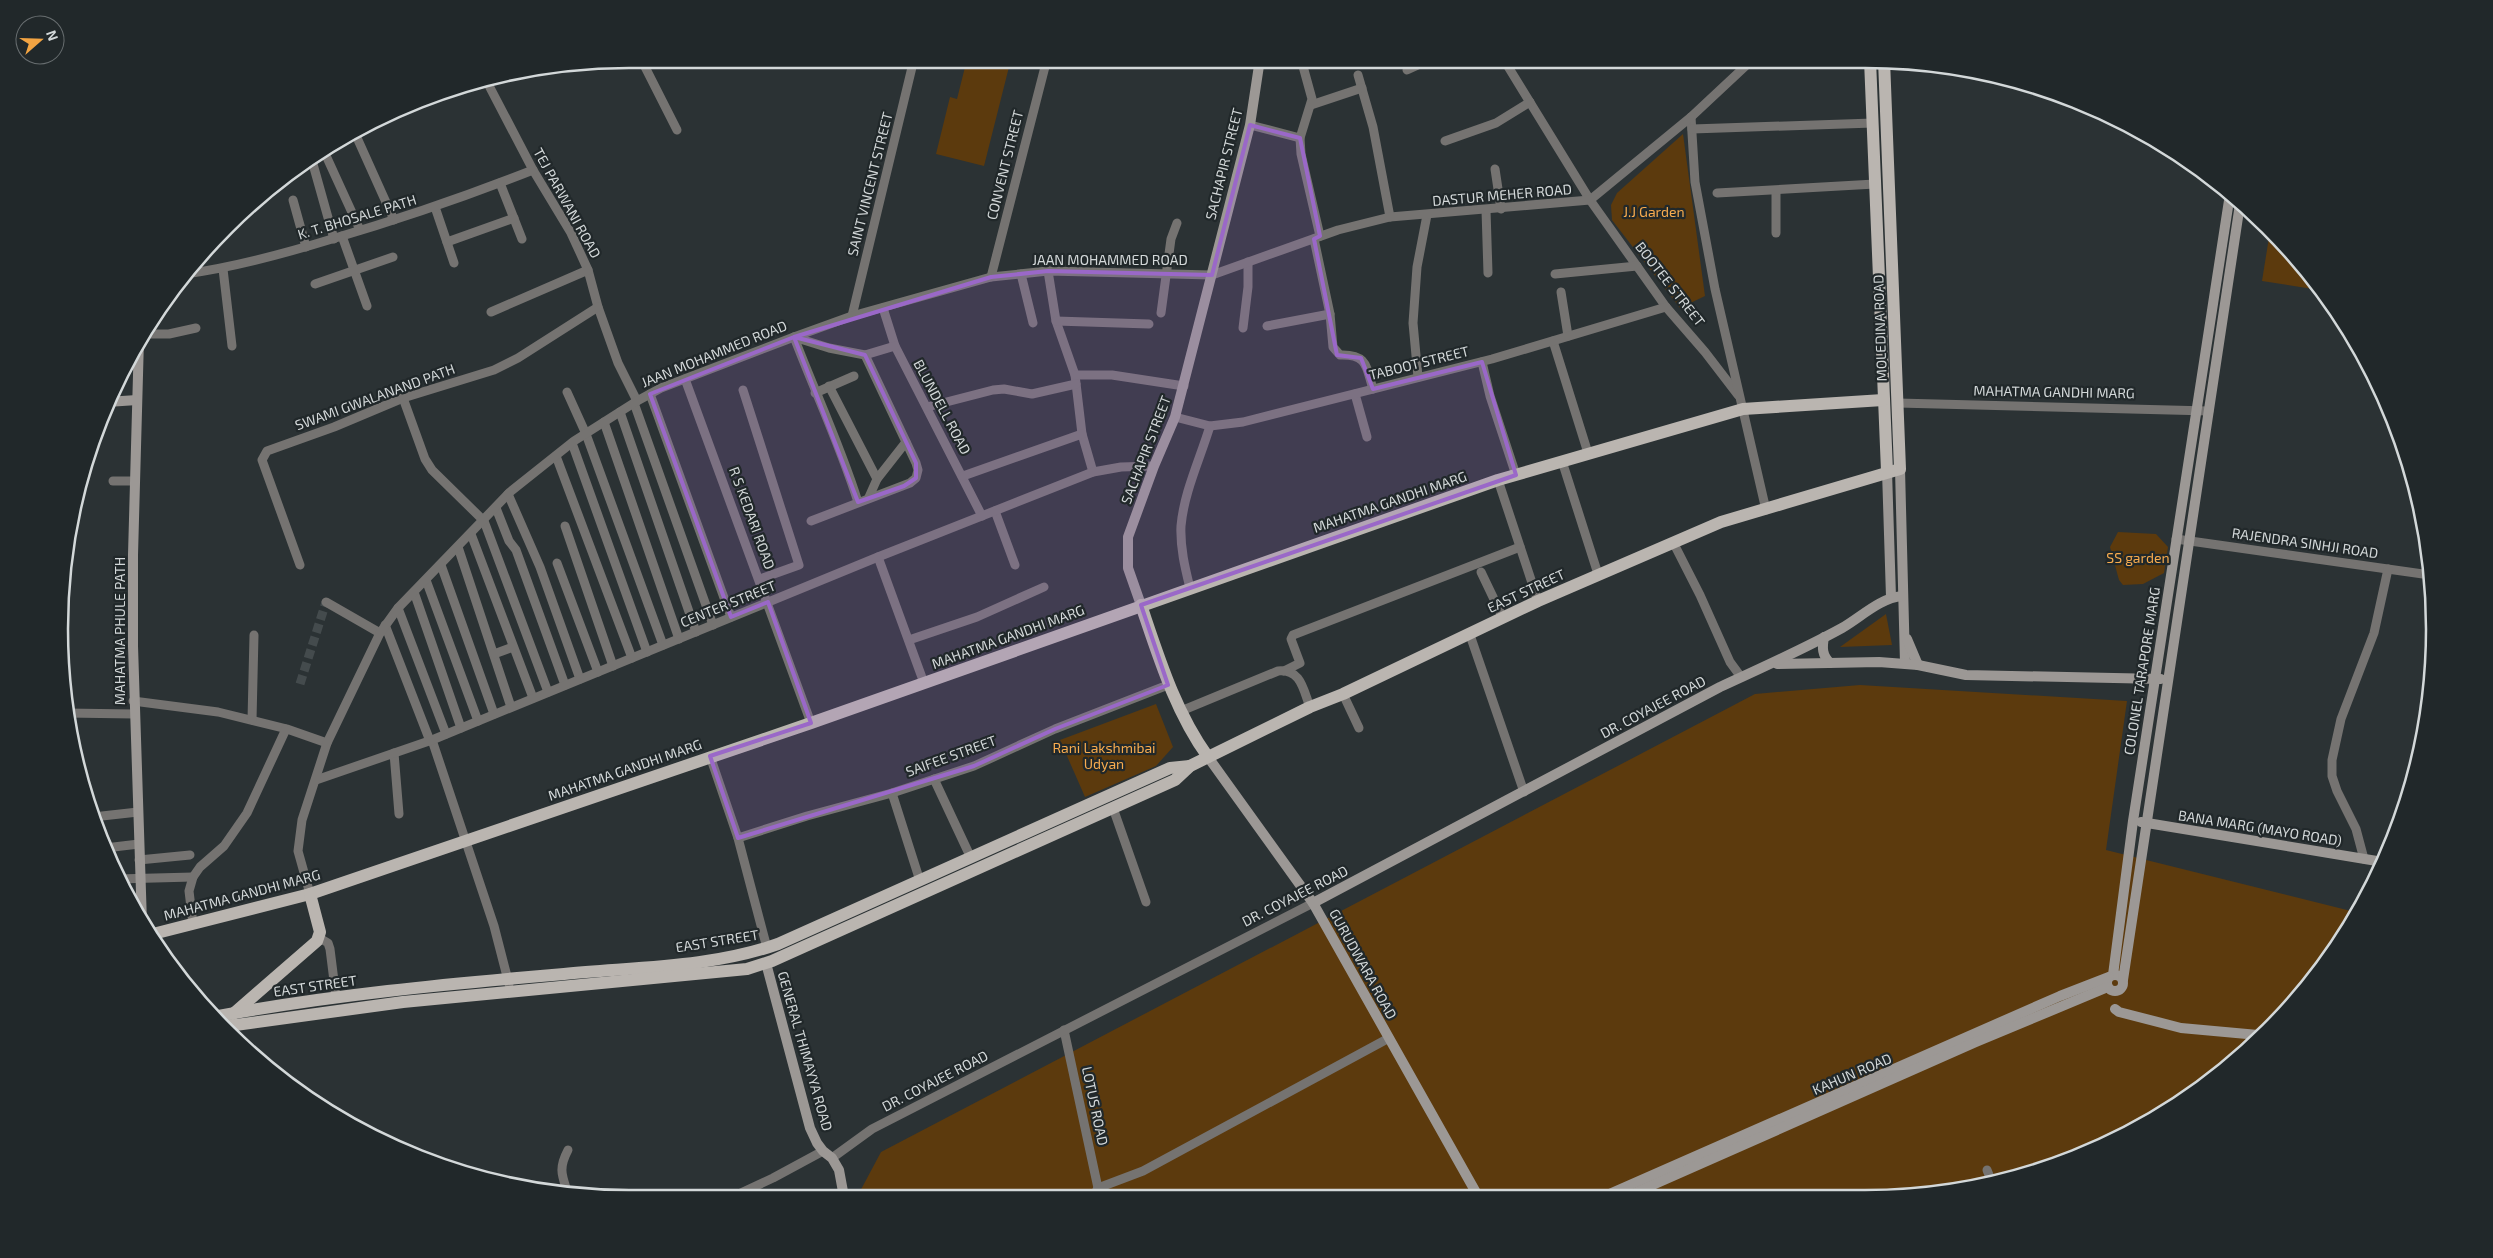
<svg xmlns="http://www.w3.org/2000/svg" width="2493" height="1258" font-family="'Exo 2',sans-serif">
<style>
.green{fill:#5c3a0d}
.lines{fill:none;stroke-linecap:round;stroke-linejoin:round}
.street-tunnel{stroke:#444b4d;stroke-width:9;stroke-dasharray:9 4.5;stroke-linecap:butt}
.street{stroke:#757371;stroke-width:9}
.secondary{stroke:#9c9895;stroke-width:10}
.primary{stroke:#bab5b0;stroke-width:12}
.marked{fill:#9a68c8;fill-opacity:0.2;stroke:#9a68c8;stroke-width:4;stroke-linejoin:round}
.labels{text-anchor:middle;stroke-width:4.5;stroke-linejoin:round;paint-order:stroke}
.street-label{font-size:14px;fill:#d3d8d9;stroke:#21282a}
.park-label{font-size:14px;fill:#f8ac4f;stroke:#21282a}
.rim{fill:none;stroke:#d3d8d9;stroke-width:2.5}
</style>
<rect width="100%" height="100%" fill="#2b3234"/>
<g class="green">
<path d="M967,59H1011L984,166L936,154L950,97L957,99Z"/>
<path d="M1683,134L1705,296L1680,308L1612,220L1611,205L1617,193Z"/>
<path d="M2270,231L2293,253L2319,290L2262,281Z"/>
<path d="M2118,532L2156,534L2168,547L2164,573L2143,584L2123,585L2119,580L2110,547Z"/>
<path d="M1886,614L1892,645L1840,647Z"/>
<path d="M1860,685L2127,701L2106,850L2355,912L2293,1005L2181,1103L2082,1156L1938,1194L857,1197L881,1152L1755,694Z"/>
<path d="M1156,704L1173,747L1156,766L1085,797L1060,740Z"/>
</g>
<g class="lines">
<path class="street-tunnel" d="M300,684L326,602"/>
<g class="street">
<path d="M641,59L677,130"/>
<path d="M1301,59L1312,99L1300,138L1301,154L1320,236"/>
<path d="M1504,60L1590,200L1666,307L1705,352L1738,395"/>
<path d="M1407,70L1429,60"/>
<path d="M1358,75L1373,127L1390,217"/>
<path d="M485,78L533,170L571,233L588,270L598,307L618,363L637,401"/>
<path d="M1311,105L1362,88"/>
<path d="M1691,117L1695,182L1715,289L1766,510"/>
<path d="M1250,125L1300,138"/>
<path d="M1692,129L1873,123"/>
<path d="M354,131L394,220"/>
<path d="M1445,141L1496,123L1530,102"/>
<path d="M323,149L360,230"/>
<path d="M311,157L334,239"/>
<path d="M1495,169L1501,209"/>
<path d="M500,183L522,239"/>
<path d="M1776,191V233"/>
<path d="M1717,193L1875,184"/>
<path d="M293,200L306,247"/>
<path d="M435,207L454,263"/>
<path d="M1486,210L1488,273"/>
<path d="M342,236L367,306"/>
<path d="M1314,239L1330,314L1333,347L1340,355C1368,354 1366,367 1373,389"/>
<path d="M447,242L514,218"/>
<path d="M223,269L232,346"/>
<path d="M1048,271L1056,321L1075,375L1082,434L1093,472"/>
<path d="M185,274C236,267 283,254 332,239C400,219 467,196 533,170"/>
<path d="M1021,274L1033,323"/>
<path d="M1555,274L1637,266"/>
<path d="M991,277L1047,59"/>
<path d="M315,284L393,257"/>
<path d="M1561,292L1568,336"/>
<path d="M883,308L895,346L982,516"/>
<path d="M491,312L588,270"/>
<path d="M1161,313L1171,239L1177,223"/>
<path d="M852,316L914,59"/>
<path d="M1056,321L1149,324"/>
<path d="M1267,326L1330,314"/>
<path d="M1243,328L1248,287V262"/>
<path d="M142,334H169L196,328"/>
<path d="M794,337C815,392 840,445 858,502"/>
<path d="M794,337L829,348L865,355L895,346"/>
<path d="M1553,341L1588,453"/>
<path d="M1482,362L1490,396L1516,475"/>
<path d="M1075,375H1112L1184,386"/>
<path d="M1418,377L1413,323L1417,267L1427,215"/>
<path d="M685,379L811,723"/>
<path d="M829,386L877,479"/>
<path d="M743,390L799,565L760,579"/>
<path d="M567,392L586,434L663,645"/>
<path d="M815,393L854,376"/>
<path d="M650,394L731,617"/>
<path d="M1355,394L1367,437"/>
<path d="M403,398L425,459L432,470L484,521L548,692"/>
<path d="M634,403L713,625"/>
<path d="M1898,403L2209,411"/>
<path d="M927,407L993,390L1004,389L1032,394L1076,384"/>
<path d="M620,412L696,632"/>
<path d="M1175,417L1210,426L1243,422L1492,359L1666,307"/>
<path d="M604,422L679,639"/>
<path d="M572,443L647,652"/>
<path d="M556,456L632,658"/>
<path d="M1562,461L1598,574"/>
<path d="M963,476L1082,434"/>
<path d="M1498,480L1538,601"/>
<path d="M113,481H135"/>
<path d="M508,494L540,567L580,679"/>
<path d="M869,497L877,479L906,442"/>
<path d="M496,508L509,541L516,550L565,685"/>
<path d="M995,511L1015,565"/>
<path d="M811,521L910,483L916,478L918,470L916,463L865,355"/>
<path d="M565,526L613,666"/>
<path d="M471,534L533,698"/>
<path d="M2176,539L2430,575"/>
<path d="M1673,542L1700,595L1730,662L1741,677"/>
<path d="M458,547L511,707"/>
<path d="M878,557L924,683"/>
<path d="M557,563L598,672"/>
<path d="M300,565L262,460L267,451L334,427L403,398L494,370L518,358L598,307"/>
<path d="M441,565L494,714"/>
<path d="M1481,572L1503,618"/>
<path d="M426,580L478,721"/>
<path d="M1190,588C1185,568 1180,547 1181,526C1184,492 1200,459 1210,426"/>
<path d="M414,592L461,728"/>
<path d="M326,602L380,633"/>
<path d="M398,608L446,734"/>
<path d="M385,625L430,741"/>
<path d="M1470,635L1524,792"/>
<path d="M909,640L977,617L1044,587"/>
<path d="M494,654L513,647"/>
<path d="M1284,671L1300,663L1291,639L1293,635L1520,547"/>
<path d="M1343,694L1359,728"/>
<path d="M133,701L218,712L287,729L327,743"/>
<path d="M1181,711L1278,671C1301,669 1303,689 1310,707"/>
<path d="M66,713L134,714"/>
<path d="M252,720L254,635"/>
<path d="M432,740L494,926L509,984"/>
<path d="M394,753L399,814"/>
<path d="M710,756L738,838L767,948"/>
<path d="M934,779L971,858"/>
<path d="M316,780L432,740L878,557L1093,472L1121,467L1154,466"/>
<path d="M892,793L920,881"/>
<path d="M1113,808L1146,902"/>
<path d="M93,817L138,812"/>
<path d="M738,838L807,816L892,793L974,766L1055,729L1168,685"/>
<path d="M105,848L139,844"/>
<path d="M2364,859L2356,829L2337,791L2332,776V760L2341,719L2374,633L2388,569"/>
<path d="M139,860L190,855"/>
<path d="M117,879L193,877"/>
<path d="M310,894L298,851L302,820L327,743L380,633L398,608L510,492L574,441L637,401L661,388L794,337L852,316L991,277L1048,271L1212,275L1338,230L1390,217L1590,200L1691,117L1752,60"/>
<path d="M193,924L189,891L193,877L200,867L224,846L247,813L286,729"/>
<path d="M318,937L328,943L330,949L336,997"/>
<path d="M1064,1030L1098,1188"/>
<path d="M832,1158L872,1129L1313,903"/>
<path d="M1987,1170L1991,1180"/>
<path d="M568,1194C562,1175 558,1169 568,1150"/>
<path d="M1093,1197L1098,1188L1143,1171L1389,1038"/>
<path d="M730,1198L773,1178L823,1151"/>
</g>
<g class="secondary">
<path d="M139,339L133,555V646L142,923"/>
<path d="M107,402L137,400"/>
<path d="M1900,469L1905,663"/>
<path d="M1887,471L1891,597"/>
<path d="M1141,605L1128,568V537L1154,466L1175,417L1250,125L1260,59"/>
<path d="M1824,637C1822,648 1822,655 1830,663"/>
<path d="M1907,639L1918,665"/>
<path d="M1777,664L1879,662L1918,665L1966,675L2161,679"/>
<path d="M1208,757L1313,903L1478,1196"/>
<path d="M2141,822L2383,862"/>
<path d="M1313,903L1720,687C1761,668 1802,650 1842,628C1861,617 1880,598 1902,596"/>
<path d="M766,963L810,1128L817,1143L823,1151L832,1158L839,1170L844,1197"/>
<circle cx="2115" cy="983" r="8"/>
<path d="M2113,975L2133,821L2230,194"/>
<path d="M2123,980L2240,204"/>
<path d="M2115,1009L2119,1012L2181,1028L2258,1035"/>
<path d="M1607,1195L2060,996L2109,977"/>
<path d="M1630,1195L1976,1042L2108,987"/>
</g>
<g class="primary">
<path d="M1870,60L1887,471"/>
<path d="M1141,605C1159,658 1175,711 1208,757"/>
<path d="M149,935L310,894L811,723L1498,480L1743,409L1883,400"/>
<path d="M233,1014L317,941L320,932L310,894"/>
<path d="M213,1017C329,995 446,984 564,974C634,967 710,968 778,944L1170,768L1190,766"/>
<path d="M221,1027L403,1002L747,969L772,961L1175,780L1190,766L1310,707L1343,694L1538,601L1721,522L1900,469L1884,60"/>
</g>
</g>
<path class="marked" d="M1250,125L1300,138L1320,236L1314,239L1337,355L1361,358L1373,389L1482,362L1516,475L1141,605L1168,685L1055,729L974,766L738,838L710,756L811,723L768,602L731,617L650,394L794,337L858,502L904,486L916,478V463L865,355L794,337L991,277L1048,271L1212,275Z"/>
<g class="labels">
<g class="street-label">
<text transform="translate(1224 164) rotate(-76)" y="5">SACHAPIR STREET</text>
<text transform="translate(1005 165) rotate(-76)" y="5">CONVENT STREET</text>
<text transform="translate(870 184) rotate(-76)" y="5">SAINT VINCENT STREET</text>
<text transform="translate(1502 195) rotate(-5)" y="5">DASTUR MEHER ROAD</text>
<text transform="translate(567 203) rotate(61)" y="5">TEJ PARWANI ROAD</text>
<text transform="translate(357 217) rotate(-17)" y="5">K. T. BHOSALE PATH</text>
<text x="1110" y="265">JAAN MOHAMMED ROAD</text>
<text transform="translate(1670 284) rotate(52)" y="5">BOOTEE STREET</text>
<text transform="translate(1880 328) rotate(-92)" y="5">MOLEDINA ROAD</text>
<text transform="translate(714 354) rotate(-22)" y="5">JAAN MOHAMMED ROAD</text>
<text transform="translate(1419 363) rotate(-14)" y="5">TABOOT STREET</text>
<text transform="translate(2054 392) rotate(1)" y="5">MAHATMA GANDHI MARG</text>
<text transform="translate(375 397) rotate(-20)" y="5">SWAMI GWALANAND PATH</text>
<text transform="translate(942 407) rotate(62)" y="5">BLUNDELL ROAD</text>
<text transform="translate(1146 450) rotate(-69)" y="5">SACHAPIR STREET</text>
<text transform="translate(1390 502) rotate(-19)" y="5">MAHATMA GANDHI MARG</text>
<text transform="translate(752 518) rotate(70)" y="5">R S KEDARI ROAD</text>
<text transform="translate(2305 543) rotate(8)" y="5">RAJENDRA SINHJI ROAD</text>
<text transform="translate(1526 591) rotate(-25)" y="5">EAST STREET</text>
<text transform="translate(728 604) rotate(-22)" y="5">CENTER STREET</text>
<text transform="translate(120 631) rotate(-90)" y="5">MAHATMA PHULE PATH</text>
<text transform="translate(1008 637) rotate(-20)" y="5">MAHATMA GANDHI MARG</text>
<text transform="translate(2142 671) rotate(-81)" y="5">COLONEL TARAPORE MARG</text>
<text transform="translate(1653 707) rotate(-28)" y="5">DR. COYAJEE ROAD</text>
<text transform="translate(951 756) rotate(-20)" y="5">SAIFEE STREET</text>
<text transform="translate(625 770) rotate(-19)" y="5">MAHATMA GANDHI MARG</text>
<text transform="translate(2260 828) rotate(9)" y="5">BANA MARG (MAYO ROAD)</text>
<text transform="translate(242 895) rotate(-15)" y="5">MAHATMA GANDHI MARG</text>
<text transform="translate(1295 896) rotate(-27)" y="5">DR. COYAJEE ROAD</text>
<text transform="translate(717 941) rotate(-9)" y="5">EAST STREET</text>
<text transform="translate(1363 964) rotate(61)" y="5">GURUDWARA ROAD</text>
<text transform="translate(315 986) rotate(-8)" y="5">EAST STREET</text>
<text transform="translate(805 1051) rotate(74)" y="5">GENERAL THIMAYYA ROAD</text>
<text transform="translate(1852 1074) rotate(-23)" y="5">KAHUN ROAD</text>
<text transform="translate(935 1081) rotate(-27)" y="5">DR. COYAJEE ROAD</text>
<text transform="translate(1095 1106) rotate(78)" y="5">LOTUS ROAD</text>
</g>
<g class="park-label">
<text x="1654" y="217">J.J Garden</text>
<text x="2138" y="563">SS garden</text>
<text x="1104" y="753">Rani Lakshmibai<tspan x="1104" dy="16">Udyan</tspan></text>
</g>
</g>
<path d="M0 0H2493V1258H0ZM629 68H1865A561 561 0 0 1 2426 629V629A561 561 0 0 1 1865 1190H629A561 561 0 0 1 68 629V629A561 561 0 0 1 629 68Z" fill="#21282a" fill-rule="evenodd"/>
<path class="rim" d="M629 68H1865A561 561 0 0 1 2426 629V629A561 561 0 0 1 1865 1190H629A561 561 0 0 1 68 629V629A561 561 0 0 1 629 68Z"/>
<g transform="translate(40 40) rotate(70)"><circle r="24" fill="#21282a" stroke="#686e70"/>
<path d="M0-4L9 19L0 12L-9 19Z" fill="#f3a442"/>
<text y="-8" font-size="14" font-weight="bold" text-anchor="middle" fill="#d3d8d9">N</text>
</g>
</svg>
